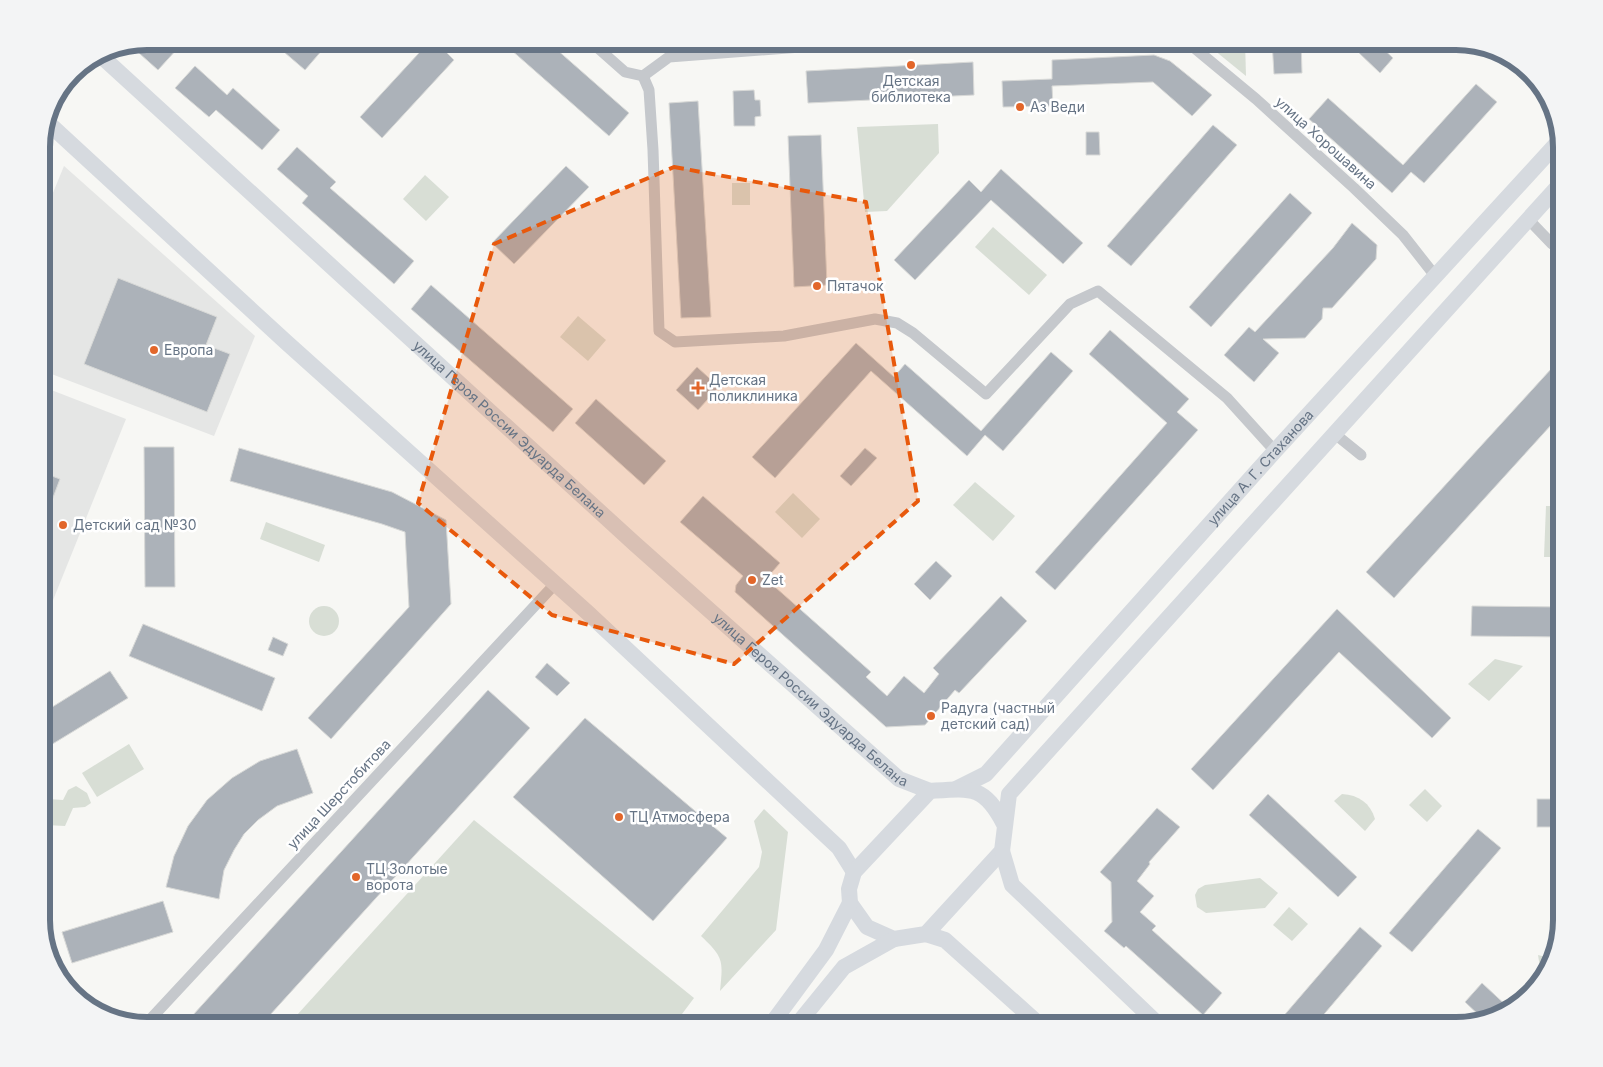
<svg xmlns="http://www.w3.org/2000/svg" width="1603" height="1067" font-family="Inter,sans-serif">
<style>
.built{fill:#e5e6e5}
.green{fill:#d8ded5}
.building{fill:#acb2b9;stroke:#d8d9d7}
.lines{fill:none;stroke-linecap:round;stroke-linejoin:round}
.street{stroke:#c5c8cc;stroke-width:11}
.secondary{stroke:#d6dadf;stroke-width:16}
.marked{fill:#e8590c;fill-opacity:0.2;stroke:#e8590c;stroke-width:4;stroke-dasharray:10 6;stroke-linejoin:round}
.poi-dot{fill:#e2662a;stroke:#fff;stroke-width:2}
.labels{text-anchor:middle;stroke-width:5;stroke-linejoin:round;paint-order:stroke}
.poi-label{font-size:14px;fill:#667485;stroke:#fff;text-anchor:start}
.street-label{font-size:14px;fill:#667485;stroke:#fff}
.rim{fill:none;stroke:#667485;stroke-width:6}
</style>
<rect width="100%" height="100%" fill="#f7f7f4"/>
<g class="built">
<path d="M64,166L255,336L214,436L41,370V222Z"/>
<path d="M41,386L126,419L41,630Z"/>
</g>
<g class="green">
<path d="M1203,41H1245L1246,76Z"/>
<path d="M938,124L939,153L887,211L865,212L857,127Z"/>
<path d="M425,175L449,197L426,221L403,199Z"/>
<rect x="732" y="183" width="18" height="22"/>
<path d="M993,227L1047,275L1029,295L975,247Z"/>
<path d="M578,316L606,340L588,361L560,337Z"/>
<path d="M975,482L1015,516L993,541L953,505Z"/>
<path d="M793,493L820,519L802,538L775,512Z"/>
<path d="M1546,506H1562V557H1544Z"/>
<path d="M266,522L325,545L319,562L260,539Z"/>
<circle cx="324" cy="621" r="15"/>
<path d="M1495,659L1523,666L1489,701L1468,684Z"/>
<path d="M129,744L144,769L97,797L82,773Z"/>
<path d="M76,786L87,793L91,803L85,807L73,808L65,826L46,825L41,821L42,803L48,799L63,800L68,790Z"/>
<path d="M1425,789L1442,806L1427,822L1409,805Z"/>
<path d="M1342,794C1359,795 1370,803 1375,819L1365,831L1334,801Z"/>
<path d="M764,809L788,832L776,930L720,991C723,960 724,958 701,936L759,867L762,852L754,821Z"/>
<path d="M474,820L694,998L673,1026H287Z"/>
<path d="M1260,878L1278,893L1265,908L1206,913L1197,907L1195,895L1198,889L1205,885Z"/>
<path d="M1289,907L1308,924L1292,941L1273,925Z"/>
<path d="M1562,910V921L1557,935L1554,922Z"/>
<path d="M1538,955L1550,958L1542,980Z"/>
</g>
<g class="building">
<path d="M147,41H170L178,48L158,70L130,45Z"/>
<path d="M294,41H330L305,70L284,52Z"/>
<path d="M430,41H435L454,60L382,138L360,117Z"/>
<path d="M501,41H547L629,113L609,136Z"/>
<path d="M1272,41H1301L1302,73L1274,74Z"/>
<path d="M1367,41H1375L1393,58L1380,73L1358,52Z"/>
<path d="M1154,55L1170,61L1212,95L1192,116L1153,82L1052,86L1053,106L1003,107L1002,81L1052,79V60Z"/>
<path d="M973,62L974,95L808,103L806,71Z"/>
<path d="M195,66L227,95L233,88L280,130L262,150L216,110L209,117L175,88Z"/>
<path d="M1476,84L1497,102L1424,183L1411,172L1392,193L1309,119L1328,98L1403,165Z"/>
<path d="M754,90L755,100H760L761,116L755,117V126H734L733,91Z"/>
<path d="M698,101L711,317L681,318L669,103Z"/>
<path d="M1213,125L1237,145L1131,266L1107,246Z"/>
<path d="M1086,132H1099L1100,155H1086Z"/>
<path d="M821,135L827,285L794,287L788,136Z"/>
<path d="M297,147L336,182L330,188L414,261L394,284L302,203L308,196L277,169Z"/>
<path d="M566,166L589,187L514,264L492,243Z"/>
<path d="M1001,169L1083,243L1063,264L991,200L915,280L894,260L969,180L981,192Z"/>
<path d="M1290,193L1312,213L1211,327L1189,307Z"/>
<path d="M1352,223L1377,245L1376,259L1332,308H1323L1322,319L1305,338L1263,339L1279,353L1254,382L1224,355L1249,327L1255,332L1333,248Z"/>
<path d="M118,278L217,317L206,345L230,354L207,412L84,364Z"/>
<path d="M431,285L573,409L553,432L411,309Z"/>
<path d="M1110,330L1189,399L1177,412L1198,430L1055,590L1035,572L1167,423L1089,354Z"/>
<path d="M856,343L894,377L905,364L981,431L1051,352L1073,371L1003,451L985,435L967,456L871,371L775,478L752,457Z"/>
<path d="M1562,357V413L1394,598L1366,572Z"/>
<path d="M697,367L719,387L698,410L676,390Z"/>
<path d="M596,399L666,461L644,485L575,423Z"/>
<path d="M144,447H174L175,587H145Z"/>
<path d="M239,448L392,492L446,520L451,604L331,739L308,718L409,607L405,532L382,524L230,481Z"/>
<path d="M865,448L877,458L851,486L840,476Z"/>
<path d="M41,472L60,479L51,503L41,499Z"/>
<path d="M703,496L780,563L766,579L871,672L866,677L887,696L904,676L924,693L939,674L933,668L1001,596L1027,621L959,693L955,690L925,725L886,727L735,592L736,585L743,576L680,522Z"/>
<path d="M936,561L952,576L930,600L914,584Z"/>
<path d="M1472,606L1562,607V637L1471,636Z"/>
<path d="M1337,609L1451,718L1432,738L1339,652L1213,790L1191,769Z"/>
<path d="M143,624L275,678L262,711L129,656Z"/>
<path d="M273,637L288,644L283,656L268,650Z"/>
<path d="M547,663L570,683L557,696L535,677Z"/>
<path d="M110,671L128,698L41,751V714Z"/>
<path d="M488,690L530,728L260,1026H183Z"/>
<path d="M585,718L727,838L653,921L513,797Z"/>
<path d="M297,749L313,793L277,806L258,820L244,834L234,850L224,870L219,899L166,887L174,856L188,826L207,800L232,778L260,761Z"/>
<path d="M1268,794L1357,877L1338,897L1249,815Z"/>
<rect x="1537" y="799" width="25" height="28"/>
<path d="M1157,808L1180,827L1149,862L1150,864L1137,881L1154,896L1140,912L1156,926L1152,930L1222,993L1203,1015L1126,946L1124,948L1104,931L1112,922L1111,882L1100,872Z"/>
<path d="M1478,829L1501,848L1412,952L1389,933Z"/>
<path d="M163,901L173,932L72,963L62,932Z"/>
<path d="M1360,927L1382,946L1314,1026H1275Z"/>
<path d="M1482,983L1511,1010L1483,1019L1465,1002Z"/>
</g>
<g class="lines">
<g class="street">
<path d="M590,41L625,72L643,76L669,57L879,41"/>
<path d="M1186,41L1256,99L1354,188L1403,235L1436,277"/>
<path d="M643,76L649,90L653,150L659,331L675,342L784,336L875,319L897,323L913,333L986,394L1070,304L1098,291L1227,398L1275,451"/>
<path d="M1528,219L1552,244L1562,233"/>
<path d="M1335,434L1361,455"/>
<path d="M145,1025L555,584"/>
</g>
<g class="secondary">
<path id="s1" d="M99,54L635,544L899,779L930,791"/>
<path d="M46,121L286,342L588,613L839,848L854,872"/>
<path id="s2" d="M956,789L986,774L1275,451L1560,140"/>
<path d="M1004,824C984,785 971,788 930,791L854,872L849,889L850,903L867,927L894,939L926,934L1002,851L1009,794L1562,182"/>
<path d="M1002,851L1012,885L1160,1026"/>
<path d="M926,934L945,940L1041,1026"/>
<path d="M770,1026L826,950L850,903"/>
<path d="M796,1026L844,967L894,939"/>
</g>
</g>
<path class="marked" d="M674,167L866,202L918,501L734,664L552,615L418,503L494,244Z"/>
<g class="poi-dot">
<circle cx="911" cy="65" r="5"/>
<circle cx="1020" cy="107" r="5"/>
<circle cx="817" cy="286" r="5"/>
<circle cx="154" cy="350" r="5"/>
<path d="M695.5 380.5h5v5h5v5h-5v5h-5v-5h-5v-5h5z"/>
<circle cx="63" cy="525" r="5"/>
<circle cx="752" cy="580" r="5"/>
<circle cx="931" cy="716" r="5"/>
<circle cx="619" cy="817" r="5"/>
<circle cx="356" cy="877" r="5"/>
</g>
<g class="labels">
<g class="poi-label">
<text x="911" y="86" text-anchor="middle">Детская<tspan x="911" dy="16">библиотека</tspan></text>
<text x="1030" y="112">Аз Веди</text>
<text x="827" y="291">Пятачок</text>
<text x="164" y="355">Европа</text>
<text x="709" y="385">Детская<tspan x="709" dy="16">поликлиника</tspan></text>
<text x="73" y="530">Детский сад №30</text>
<text x="762" y="585">Zet</text>
<text x="941" y="713">Радуга (частный<tspan x="941" dy="16">детский сад)</tspan></text>
<text x="629" y="822">ТЦ Атмосфера</text>
<text x="366" y="874">ТЦ Золотые<tspan x="366" dy="16">ворота</tspan></text>
</g>
<g class="street-label">
<text transform="translate(1326 143) rotate(42)" y="5">улица Хорошавина</text>
<text dy="5" stroke="none"><textPath href="#s1" startOffset="556">улица Героя России Эдуарда Белана</textPath></text>
<text dy="5" stroke="none"><textPath href="#s2" startOffset="445">улица А. Г. Стаханова</textPath></text>
<text dy="5" stroke="none"><textPath href="#s1" startOffset="961">улица Героя России Эдуарда Белана</textPath></text>
<text transform="translate(339 794) rotate(-47)" y="5">улица Шерстобитова</text>
</g>
</g>
<path d="M0 0H1603V1067H0ZM147 50H1456A97 97 0 0 1 1553 147V920A97 97 0 0 1 1456 1017H147A97 97 0 0 1 50 920V147A97 97 0 0 1 147 50Z" fill="#f3f4f5" fill-rule="evenodd"/>
<path class="rim" d="M147 50H1456A97 97 0 0 1 1553 147V920A97 97 0 0 1 1456 1017H147A97 97 0 0 1 50 920V147A97 97 0 0 1 147 50Z"/>
</svg>
